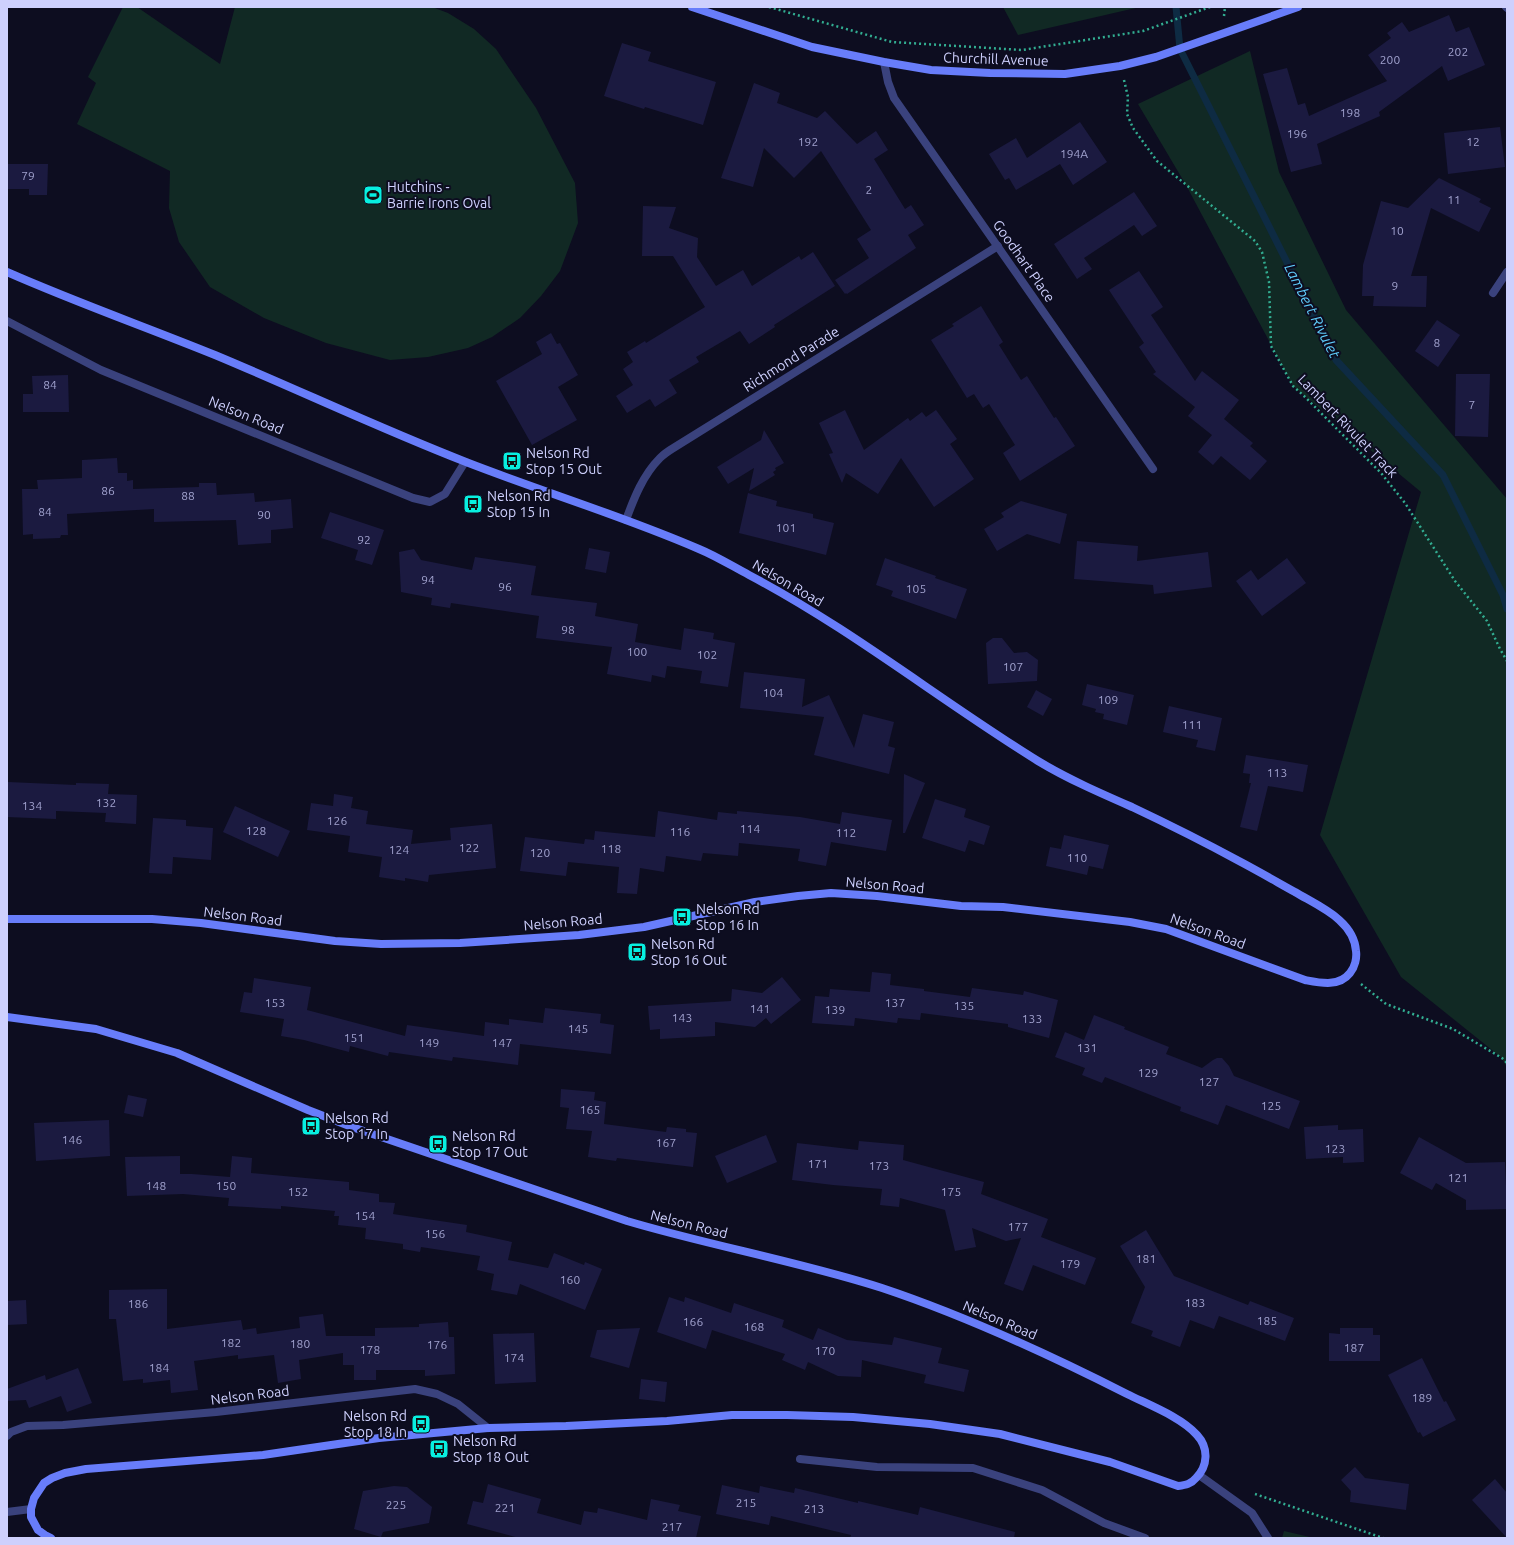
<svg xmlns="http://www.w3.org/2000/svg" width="1514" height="1545" font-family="Ubuntu,sans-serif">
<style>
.green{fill:#112924}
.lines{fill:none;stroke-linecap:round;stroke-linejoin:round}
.stream{stroke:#0e2b43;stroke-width:7}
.building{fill:#1b1a40}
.path{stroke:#32ad91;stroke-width:2.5;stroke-dasharray:2 3;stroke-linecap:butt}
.lane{stroke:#3a427d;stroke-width:8}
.street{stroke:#3a427d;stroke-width:8}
.secondary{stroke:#687dfa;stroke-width:8}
.labels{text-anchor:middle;stroke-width:4;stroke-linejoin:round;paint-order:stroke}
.number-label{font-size:12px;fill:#a1a2ce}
.street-label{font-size:14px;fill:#ced0fd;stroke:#0d0d20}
.poi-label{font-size:14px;fill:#ced0fd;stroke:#0d0d20;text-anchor:start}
.water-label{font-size:15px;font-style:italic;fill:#5fccfa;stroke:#0d0d20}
</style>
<rect width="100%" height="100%" fill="#0d0d20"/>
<g class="green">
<path d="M123,7H137L220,64L235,7H432L448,13L474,29L496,49L536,108L575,183L578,223L560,271L541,296L520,318L492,337L468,348L428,357L390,360L326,343L264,318L210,287L179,242L169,208L170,171L77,124L96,83L88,77Z"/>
<path d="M1003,7H1140L1018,35Z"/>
<path d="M1250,51L1279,172L1346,310L1507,499V1068L1502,1058L1401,977L1320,835L1421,492L1293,386L1186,185L1138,104Z"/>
<path d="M1284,1531L1314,1538H1282Z"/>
</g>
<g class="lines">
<path class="stream" d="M1176,7L1180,49L1336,360L1443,475L1503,595L1507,609"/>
</g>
<g class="building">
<path d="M1449,15L1456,32L1469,27L1485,65L1448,81L1442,66L1379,112L1380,116L1317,144L1322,164L1291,172L1263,74L1287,68L1298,105L1305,103L1309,116L1387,81L1368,55L1391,38L1387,33L1402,22L1409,32Z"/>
<path d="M622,43L651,52L648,61L716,82L703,125L645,107L644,109L604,96Z"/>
<path d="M754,83L780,93L777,103L817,118L825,111L857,144L876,131L888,150L874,159L905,209L911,205L924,225L908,235L916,248L847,294L846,293L845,294L835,280L869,258L857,239L871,230L821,151L794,178L764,148L753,187L721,178Z"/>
<path d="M1080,122L1107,162L1073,185L1060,164L1016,190L1009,178L1005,180L989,154L1016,138L1027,158Z"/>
<path d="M1500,127L1505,167L1448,174L1444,133Z"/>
<path d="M8,164H48L47,195H29V189H8Z"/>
<path d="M1439,178L1481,199L1479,202L1491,208L1479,232L1431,208L1411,276H1427L1426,307L1373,306L1374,296H1362L1363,265L1381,201L1408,208Z"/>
<path d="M1134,192L1157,226L1142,236L1134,225L1084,258L1092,269L1077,279L1054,244Z"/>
<path d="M643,206L676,207L669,228L698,238L697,257L716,286L743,270L752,286L799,256L801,260L813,252L835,286L774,325L775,327L749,344L740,331L696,357L699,362L669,380L677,393L655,407L650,399L627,413L616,396L633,385L623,369L633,362L627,352L645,341L646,343L705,307L673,256H642Z"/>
<path d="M1139,271L1163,307L1151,315L1195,381L1202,371L1239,400L1224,419L1253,443L1250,446L1267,461L1250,480L1221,456L1213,465L1198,452L1212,435L1188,416L1195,407L1153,374L1156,372L1139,347L1144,343L1109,290Z"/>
<path d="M981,306L1003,342L999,345L1021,380L1027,376L1054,418L1056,417L1075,446L1020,481L1003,453L1015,445L989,404L983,408L974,394L967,398L931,340L954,326L952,324Z"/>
<path d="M1437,320L1460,335L1438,367L1415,351Z"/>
<path d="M551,333L557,344L560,343L578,375L558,387L577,420L532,445L496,381L542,354L536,342Z"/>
<path d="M1456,374H1490L1488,437L1455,436Z"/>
<path d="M68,375L69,412H23V394H33L32,376Z"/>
<path d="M845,410L864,450L908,418L910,421L922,412L926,417L936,410L957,439L950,444L974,479L934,507L901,458L878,494L846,473L842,483L829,454L833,453L819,423Z"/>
<path d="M764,430L784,463L775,468L776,470L773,472L775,475L749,491L754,468L728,484L717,467L761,440Z"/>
<path d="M117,458L118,473H127V481L133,480V489L199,487V483H216L217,495L254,493L255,502L291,499L293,528L271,530V543L238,545L236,520L154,522V509L67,514L68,535H61L60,538L33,539V534L23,535L22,489H38L37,480L82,478V460Z"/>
<path d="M748,493L777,501L776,506L813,514V518L834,523L826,555L739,533Z"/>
<path d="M1021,501L1067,514L1060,544L1027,534L997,551L984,529L1004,517L1001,513Z"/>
<path d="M330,512L384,530L372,565L355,560L358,550L321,538Z"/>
<path d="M1077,541L1138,546L1137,561L1208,552L1212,587L1154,594L1153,585L1074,579Z"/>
<path d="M589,548L610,552L606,573L585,569Z"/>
<path d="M414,549L421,560L472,570L475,557L536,566L531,595L597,603L595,616L638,624L635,642L681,650L684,628L714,633L713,639L735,643L728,687L700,683L702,671L667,666L665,678L652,675L651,682L607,674L612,647L536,638L539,616L451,603L450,608L431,605L432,598L401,592L399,552Z"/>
<path d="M885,558L936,576L935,578L967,589L956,619L891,596L893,591L876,585Z"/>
<path d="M1287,558L1306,583L1262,616L1236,581L1251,570L1258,580Z"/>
<path d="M993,638H1002L1014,653L1027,652L1038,660L1037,681L988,684L986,643Z"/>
<path d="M744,672L805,679L802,707L829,695L854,748L863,714L894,722L888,746L895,748L889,774L814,755L824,717L740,708Z"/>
<path d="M1087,684L1134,695L1127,725L1103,719L1104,714L1095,712L1096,709L1082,705Z"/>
<path d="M1036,690L1052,699L1043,716L1027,707Z"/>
<path d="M1169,706L1222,718L1215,751L1196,747L1198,740L1163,732Z"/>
<path d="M1246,755L1308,765L1303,792L1268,786L1257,831L1240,827L1251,783H1249L1250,774L1243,773Z"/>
<path d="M904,774L925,783L905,833H903Z"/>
<path d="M8,782L76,785V783L109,784L108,794L137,795L136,824L105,822L106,813L56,811V819L7,817Z"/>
<path d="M334,794L353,797L351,808L368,811L366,824L413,830L411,844L451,840L450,828L492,824L496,868L429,875L428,882L405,878V881L379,877L382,857L348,852L350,836L307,830L311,803L333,806Z"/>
<path d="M935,799L966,809L964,817L990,826L984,845L969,840L965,852L922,838Z"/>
<path d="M235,806L290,831L278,857L223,832Z"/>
<path d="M658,811L717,820L718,812L737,814V811L800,817L840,824L842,812L892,820L886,851L831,842L826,866L798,861L800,849L739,843L738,856L703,853L701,861L666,856L664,872L640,868L637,894L617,893L619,867L568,862L566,876L520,871L525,837L584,844L585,839L594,840L595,831L655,837Z"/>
<path d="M153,818L186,820V826L213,828L211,860L173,857L172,874L149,873Z"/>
<path d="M1064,835L1109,845L1103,869L1089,866L1087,875L1046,866L1050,847L1061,849Z"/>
<path d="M872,972L891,974L890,985L924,989V991L970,997L972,988L1023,995L1024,991L1058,1000L1049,1038L1008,1027V1024L921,1013L920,1020L898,1018L897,1023L855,1018L854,1026L812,1023L815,996L829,997L830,989L870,992Z"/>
<path d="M782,977L801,1000L771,1024L766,1018L755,1027L715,1022V1036L660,1039V1029L650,1030L648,1006L731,1001L732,989L762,993Z"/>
<path d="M254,978L311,987L307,1010L405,1036L407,1025L484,1036L485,1022L509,1025V1019L543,1023L545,1008L601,1014L600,1023L614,1025L611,1054L520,1044L518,1065L453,1057L452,1061L389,1052L388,1056L350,1046L349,1052L304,1040L281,1036L284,1019L240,1012L244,992L252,993Z"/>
<path d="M1094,1015L1125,1027L1124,1029L1169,1047L1166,1054L1202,1068L1213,1060L1217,1058H1222L1229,1066L1234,1076L1300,1101L1289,1129L1226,1105L1218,1125L1180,1111L1181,1107L1105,1077L1102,1083L1082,1075L1085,1068L1055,1057L1065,1032L1084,1040Z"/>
<path d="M561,1089L595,1092L594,1100L606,1102L604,1124L666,1132L667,1127L686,1129V1132L697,1133L693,1167L617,1158L616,1161L588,1157L592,1131L566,1129L569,1108L560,1107Z"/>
<path d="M128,1095L147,1099L143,1117L124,1113Z"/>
<path d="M109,1120L110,1156L36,1161L34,1123Z"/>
<path d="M1338,1125V1130L1363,1129L1364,1162L1343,1163V1157L1306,1159L1304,1127Z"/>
<path d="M766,1135L777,1162L727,1183L715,1156Z"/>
<path d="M1419,1137L1466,1163L1505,1162L1507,1209L1466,1210V1200L1436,1183L1432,1190L1400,1173Z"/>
<path d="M859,1141L904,1145L903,1160L984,1182L981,1194L1048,1219L1041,1237L1096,1258L1085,1285L1033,1265L1023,1291L1004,1284L1021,1238L1006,1241L972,1228L976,1247L955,1251L945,1210L900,1198L899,1207L880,1205L882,1189L833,1185L792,1180L797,1143L858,1150Z"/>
<path d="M180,1156V1174H192L230,1177L232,1156L252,1158L251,1173L349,1182V1190L379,1194V1202L395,1203L393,1214L467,1225L466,1232L512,1242L508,1260L548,1268L554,1253L584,1265L585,1262L602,1269L585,1310L520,1284L517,1295L491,1290L494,1274L477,1270L480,1256L421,1247L420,1252L403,1249V1244L365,1239L366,1228L338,1225L339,1216H334L335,1211L281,1206V1209L228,1206L229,1198L183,1194L127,1196L125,1157Z"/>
<path d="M1146,1230L1174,1276L1248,1305L1250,1301L1294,1318L1285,1341L1219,1316L1214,1329L1190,1320L1180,1347L1151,1336L1153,1331L1131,1323L1145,1287L1120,1246Z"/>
<path d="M167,1289V1329L241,1320L243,1330L256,1328L257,1334L300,1328L299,1317L323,1314L326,1336H375V1328L419,1327V1324L448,1322L449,1337H454L455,1374L425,1376V1370H376V1380H354V1365H343V1353L299,1360L301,1379L278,1383L274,1355L238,1359V1355L194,1361L198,1390L171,1393L170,1380L143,1383V1379L123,1381L116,1319H109V1290Z"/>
<path d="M669,1297L684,1302L685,1297L731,1313L734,1303L784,1320L782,1327L813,1340L818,1328L847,1340L892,1345L894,1337L942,1348L938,1363L969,1370L964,1392L924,1383L926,1375L862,1360L861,1377L838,1376L808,1362L805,1370L782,1360L785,1354L712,1330L706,1349L657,1332Z"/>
<path d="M26,1300L27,1324L7,1325V1301Z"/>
<path d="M640,1328L629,1368L590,1357L597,1330Z"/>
<path d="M1340,1328H1373V1335H1380V1361H1329V1333L1340,1334Z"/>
<path d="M534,1333L536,1382L495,1384L493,1334Z"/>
<path d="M1422,1358L1444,1402L1446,1401L1456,1420L1423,1437L1420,1432L1418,1433L1388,1375Z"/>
<path d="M78,1368L92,1403L67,1412L61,1396L29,1408L26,1400L7,1401V1389L45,1375L46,1380Z"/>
<path d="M641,1379L667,1382L665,1402L639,1399Z"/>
<path d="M1355,1467L1365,1478L1409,1484L1406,1510L1350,1502L1351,1491L1341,1480Z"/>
<path d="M1495,1479L1507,1493V1538L1472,1500Z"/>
<path d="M488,1484L541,1499L537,1513L581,1525L584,1511L597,1513L598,1508L647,1520L651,1499L680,1505L678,1511L701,1516L696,1538H519L467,1524L473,1501L483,1503Z"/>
<path d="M722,1485L759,1493L760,1486L794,1493L795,1488L858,1503V1501L918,1515L920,1507L1015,1532L1014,1538H850L851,1535L771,1516L769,1525L716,1514Z"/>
<path d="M394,1486L407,1487L432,1507L429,1523L383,1532L381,1537L354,1529L363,1491Z"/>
</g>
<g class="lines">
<g class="path">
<path d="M769,7L892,42L1022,50L1143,31L1210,7"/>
<path d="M1224,16L1225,7"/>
<path d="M1124,80L1128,97L1127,114L1133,128L1157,161L1255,241L1262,252L1269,282L1271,346L1293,386L1304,396L1381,473L1405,503L1455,581L1487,621L1500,649L1507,661"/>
<path d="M1361,984L1386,1004L1453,1029L1502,1058L1507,1063"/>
<path d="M1255,1494L1383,1538"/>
</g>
<g class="lane">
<path d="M7,321L101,370L413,498L430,502L445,494L465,462"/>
<path d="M7,1436L11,1432L27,1426L63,1425L216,1412L415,1389L437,1394L458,1404L488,1428"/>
<path d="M800,1459L877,1467L973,1468L1042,1490L1104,1523L1145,1538"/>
<path d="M1199,1475L1252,1513L1268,1538"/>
<path d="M7,1512L31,1509"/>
</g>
<g class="street">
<path d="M1506,7L1507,8"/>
<path d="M884,62L888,82L894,98L1153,469"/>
<path d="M1493,293L1507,272"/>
<path d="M626,520C634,498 643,475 660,458C664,454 670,450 675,447L998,246"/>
</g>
<g class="secondary">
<path d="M692,7L812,47L884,62L931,70L990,73L1065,74L1120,66L1156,57L1298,7"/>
<path d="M7,272C75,302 146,327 215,355C299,390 381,429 466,462C543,492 623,516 699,549C716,556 732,566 749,575C850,628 941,701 1038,761C1068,779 1100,793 1132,807C1168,824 1204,842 1239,861C1258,871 1277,882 1295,892C1318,906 1354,920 1356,951C1357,958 1355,967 1350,973C1339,987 1321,983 1305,980L1166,929L1130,922L1003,907L961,906L877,896L831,893L798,896L755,902L644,927L579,935L460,943L381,944L335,941L201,923L152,919H7"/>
<path d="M7,1017L96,1029L177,1053L308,1110L352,1127L627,1221C711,1246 798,1261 882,1288C966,1316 1048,1354 1127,1394C1149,1405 1181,1417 1197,1435C1209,1448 1208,1466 1196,1478C1191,1484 1186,1485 1178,1486L1110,1462L1000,1434L930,1424L853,1417L787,1415H732L667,1421L566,1426L488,1428L379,1438L263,1455L86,1469L65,1473L52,1478L44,1483L34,1498L31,1509V1517L38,1530L45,1535L51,1538"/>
</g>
</g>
<defs>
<g id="stadium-square" transform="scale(1)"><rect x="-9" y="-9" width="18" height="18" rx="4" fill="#08efe0" stroke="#0d0d20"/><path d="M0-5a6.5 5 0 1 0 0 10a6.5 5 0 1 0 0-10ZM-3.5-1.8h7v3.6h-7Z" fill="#111"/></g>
<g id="bus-square" transform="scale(1)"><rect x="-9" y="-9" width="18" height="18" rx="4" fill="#08efe0" stroke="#0d0d20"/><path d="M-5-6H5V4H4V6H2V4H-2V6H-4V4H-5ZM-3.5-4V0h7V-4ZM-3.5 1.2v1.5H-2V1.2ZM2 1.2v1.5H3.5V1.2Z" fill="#111"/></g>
</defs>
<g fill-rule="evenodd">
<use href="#stadium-square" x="373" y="195"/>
<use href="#bus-square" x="512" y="461"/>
<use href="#bus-square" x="473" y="504"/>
<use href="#bus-square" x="682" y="917"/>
<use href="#bus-square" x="637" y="952"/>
<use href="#bus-square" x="311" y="1126"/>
<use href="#bus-square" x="438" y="1144"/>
<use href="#bus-square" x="421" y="1424"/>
<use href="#bus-square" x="439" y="1449"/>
</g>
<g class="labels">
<g class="number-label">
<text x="1458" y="56">202</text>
<text x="1390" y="64">200</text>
<text x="1350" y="117">198</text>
<text x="1297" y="138">196</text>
<text x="808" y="146">192</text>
<text x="1473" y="146">12</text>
<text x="1074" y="158">194A</text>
<text x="28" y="180">79</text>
<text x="869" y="194">2</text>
<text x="1454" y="204">11</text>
<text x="1397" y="235">10</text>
<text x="1395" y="290">9</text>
<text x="1437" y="347">8</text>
<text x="50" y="389">84</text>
<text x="1472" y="409">7</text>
<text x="108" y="495">86</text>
<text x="188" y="500">88</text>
<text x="45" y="516">84</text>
<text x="264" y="519">90</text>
<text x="786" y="532">101</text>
<text x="364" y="544">92</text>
<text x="428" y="584">94</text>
<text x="505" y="591">96</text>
<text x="916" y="593">105</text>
<text x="568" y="634">98</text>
<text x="637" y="656">100</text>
<text x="707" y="659">102</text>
<text x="1013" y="671">107</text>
<text x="773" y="697">104</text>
<text x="1108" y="704">109</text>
<text x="1192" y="729">111</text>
<text x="1277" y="777">113</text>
<text x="106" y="807">132</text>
<text x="32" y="810">134</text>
<text x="337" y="825">126</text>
<text x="750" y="833">114</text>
<text x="256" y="835">128</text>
<text x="680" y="836">116</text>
<text x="846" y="837">112</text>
<text x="469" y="852">122</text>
<text x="611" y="853">118</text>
<text x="399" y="854">124</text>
<text x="540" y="857">120</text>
<text x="1077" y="862">110</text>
<text x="275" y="1007">153</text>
<text x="895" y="1007">137</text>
<text x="964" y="1010">135</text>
<text x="760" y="1013">141</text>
<text x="835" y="1014">139</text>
<text x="682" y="1022">143</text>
<text x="1032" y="1023">133</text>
<text x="578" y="1033">145</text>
<text x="354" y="1042">151</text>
<text x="429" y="1047">149</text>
<text x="502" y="1047">147</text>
<text x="1087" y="1052">131</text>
<text x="1148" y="1077">129</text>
<text x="1209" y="1086">127</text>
<text x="1271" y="1110">125</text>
<text x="590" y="1114">165</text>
<text x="72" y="1144">146</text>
<text x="666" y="1147">167</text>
<text x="1335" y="1153">123</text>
<text x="818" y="1168">171</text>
<text x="879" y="1170">173</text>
<text x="1458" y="1182">121</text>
<text x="156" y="1190">148</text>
<text x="226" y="1190">150</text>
<text x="298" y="1196">152</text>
<text x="951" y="1196">175</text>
<text x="365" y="1220">154</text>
<text x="1018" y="1231">177</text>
<text x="435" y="1238">156</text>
<text x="1146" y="1263">181</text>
<text x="1070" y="1268">179</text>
<text x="570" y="1284">160</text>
<text x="1195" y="1307">183</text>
<text x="138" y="1308">186</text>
<text x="1267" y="1325">185</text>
<text x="693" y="1326">166</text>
<text x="754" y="1331">168</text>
<text x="231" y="1347">182</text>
<text x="300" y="1348">180</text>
<text x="437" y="1349">176</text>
<text x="1354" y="1352">187</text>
<text x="370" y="1354">178</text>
<text x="825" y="1355">170</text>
<text x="514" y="1362">174</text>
<text x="159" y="1372">184</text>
<text x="1422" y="1402">189</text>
<text x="746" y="1507">215</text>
<text x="396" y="1509">225</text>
<text x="505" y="1512">221</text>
<text x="814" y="1513">213</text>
<text x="672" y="1531">217</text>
</g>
<g class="street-label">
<text transform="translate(996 59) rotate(2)" y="5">Churchill Avenue</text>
<text transform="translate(1024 261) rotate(55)" y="5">Goodhart Place</text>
<text transform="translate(791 359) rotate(-32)" y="5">Richmond Parade</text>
<text transform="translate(246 415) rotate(22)" y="5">Nelson Road</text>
<text transform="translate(1348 426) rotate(46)" y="5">Lambert Rivulet Track</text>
<text transform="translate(788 583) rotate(30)" y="5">Nelson Road</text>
<text transform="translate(885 885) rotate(5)" y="5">Nelson Road</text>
<text transform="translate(243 916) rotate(7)" y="5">Nelson Road</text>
<text transform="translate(563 922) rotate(-5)" y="5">Nelson Road</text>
<text transform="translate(1208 931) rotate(20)" y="5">Nelson Road</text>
<text transform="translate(689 1224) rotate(14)" y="5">Nelson Road</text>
<text transform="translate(1000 1320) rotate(23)" y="5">Nelson Road</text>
<text transform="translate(250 1395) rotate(-7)" y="5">Nelson Road</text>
</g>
<g class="poi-label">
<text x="387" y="192">Hutchins -<tspan x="387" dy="16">Barrie Irons Oval</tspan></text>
<text x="526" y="458">Nelson Rd<tspan x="526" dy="16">Stop 15 Out</tspan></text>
<text x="487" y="501">Nelson Rd<tspan x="487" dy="16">Stop 15 In</tspan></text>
<text x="696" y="914">Nelson Rd<tspan x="696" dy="16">Stop 16 In</tspan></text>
<text x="651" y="949">Nelson Rd<tspan x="651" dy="16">Stop 16 Out</tspan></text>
<text x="325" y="1123">Nelson Rd<tspan x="325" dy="16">Stop 17 In</tspan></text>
<text x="452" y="1141">Nelson Rd<tspan x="452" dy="16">Stop 17 Out</tspan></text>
<text x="407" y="1421" text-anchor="end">Nelson Rd<tspan x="407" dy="16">Stop 18 In</tspan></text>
<text x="453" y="1446">Nelson Rd<tspan x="453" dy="16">Stop 18 Out</tspan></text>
</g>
<g class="water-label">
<text transform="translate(1312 311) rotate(63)" y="5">Lambert Rivulet</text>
</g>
</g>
<rect width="1514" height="1545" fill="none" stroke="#ced0fd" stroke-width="16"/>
</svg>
